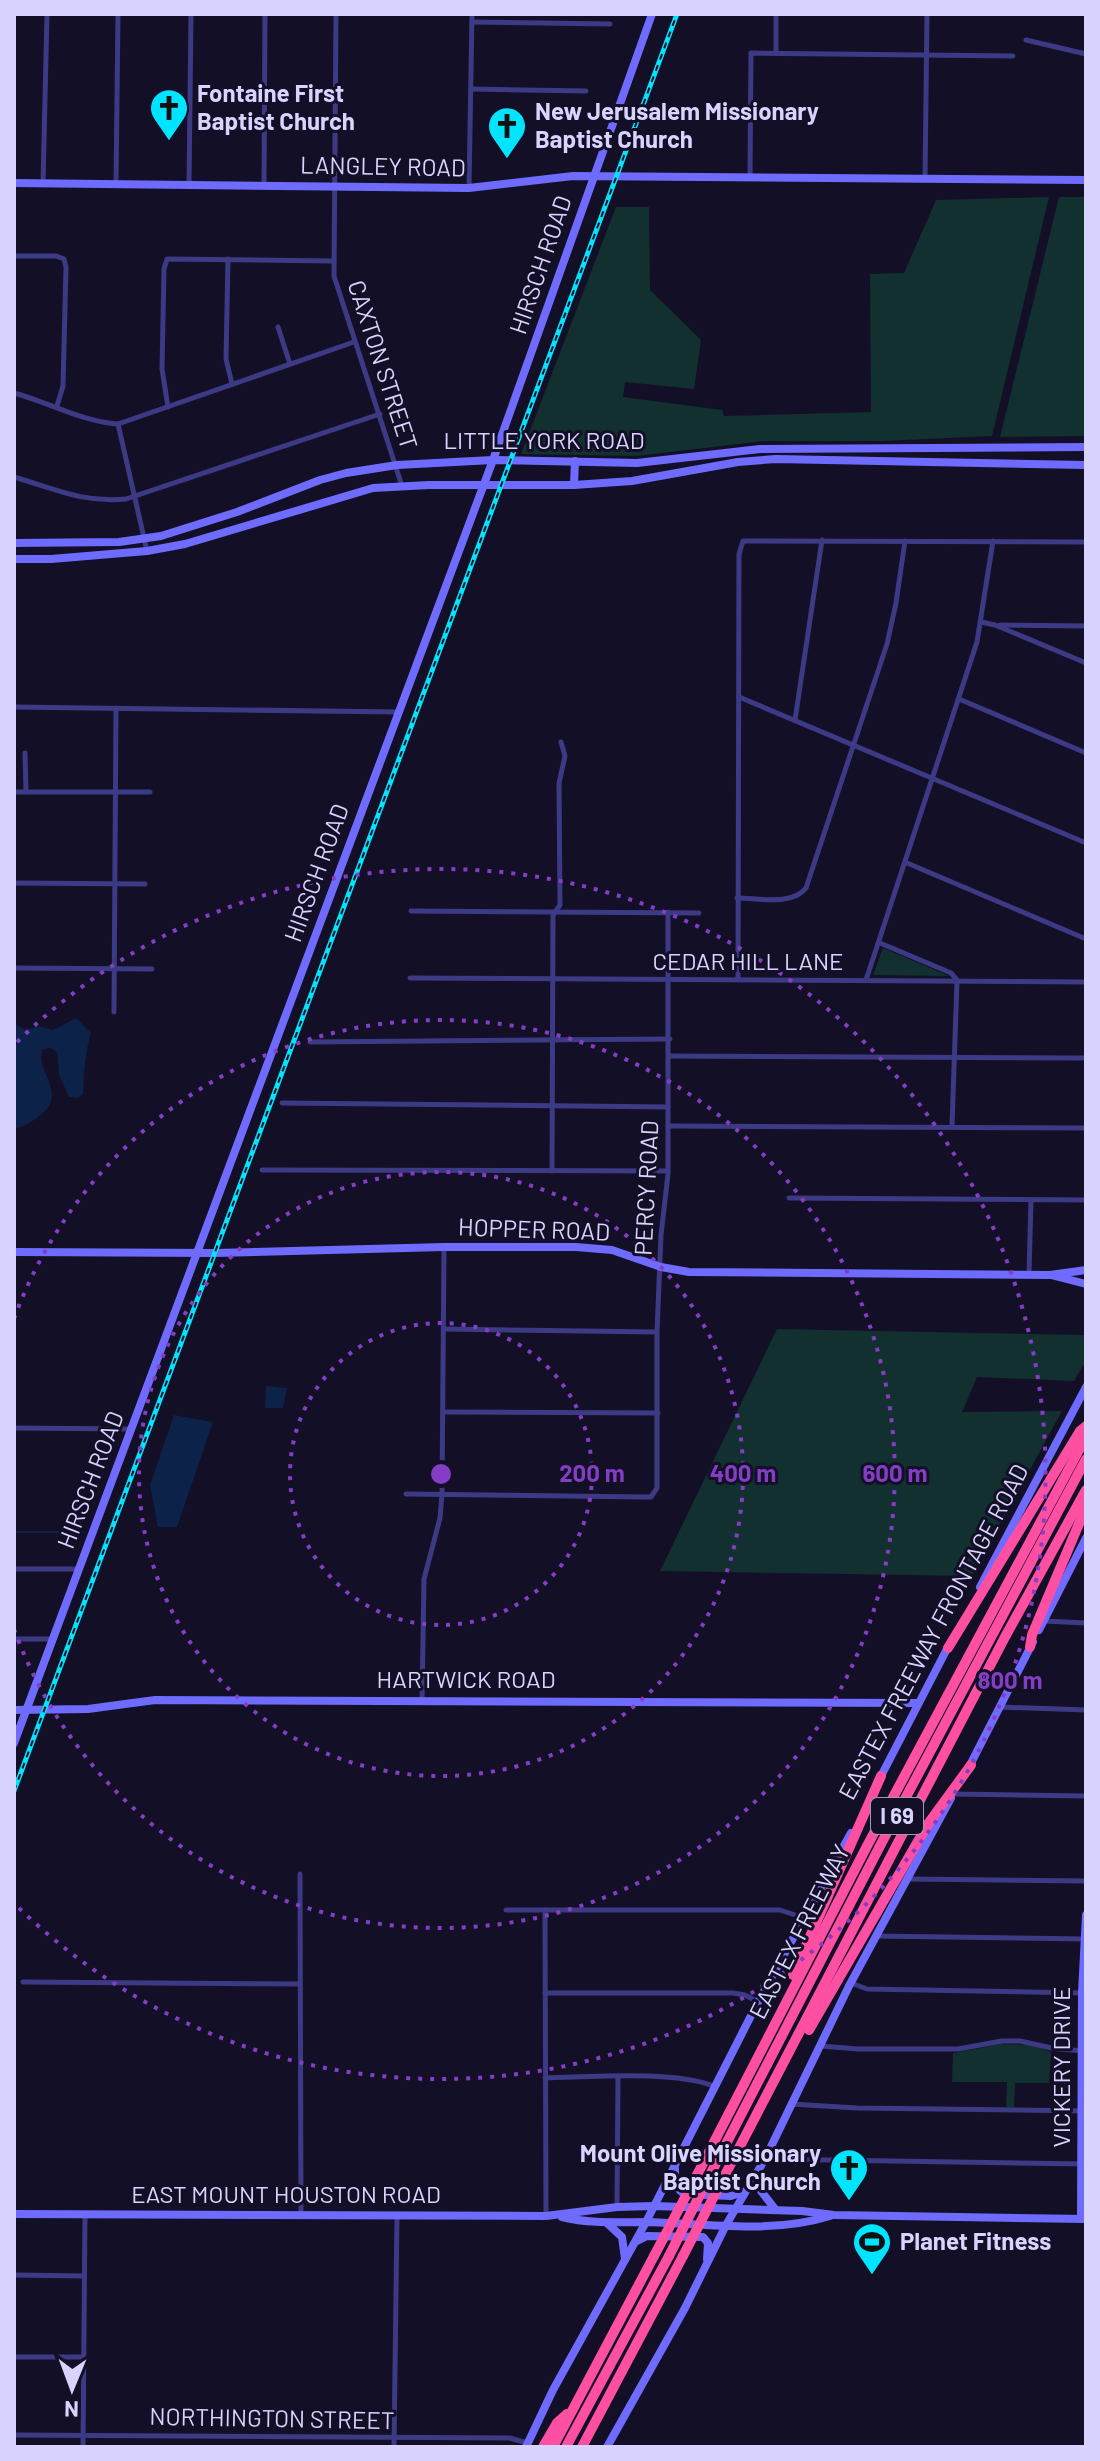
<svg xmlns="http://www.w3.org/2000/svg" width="1100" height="2461" font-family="Barlow,sans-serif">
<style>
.green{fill:#12302f}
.water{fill:#0c2248}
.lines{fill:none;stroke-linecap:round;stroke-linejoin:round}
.stream{stroke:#0c2248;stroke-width:2}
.street{stroke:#3d3a85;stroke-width:5}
.secondary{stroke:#6f6bff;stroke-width:8}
.highway{stroke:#ff4fa3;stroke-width:10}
.rail-casing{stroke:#00e5ff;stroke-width:5}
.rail{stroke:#130f26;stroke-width:2;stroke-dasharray:6;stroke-linecap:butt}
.highway-bridge{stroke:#ff4fa3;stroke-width:10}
.ring{fill:none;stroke:#843dc5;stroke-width:4;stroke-dasharray:4 8}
.labels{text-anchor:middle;stroke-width:6;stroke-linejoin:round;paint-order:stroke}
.shield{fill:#130f26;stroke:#9e99be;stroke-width:2}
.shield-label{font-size:22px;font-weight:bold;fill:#d9d4ff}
.poi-label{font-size:24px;font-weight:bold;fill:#d9d4ff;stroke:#130f26;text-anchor:start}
.street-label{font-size:24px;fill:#d9d4ff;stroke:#130f26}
.centre{fill:#843dc5;stroke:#130f26;stroke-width:4}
.ring-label{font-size:24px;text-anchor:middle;font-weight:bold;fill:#843dc5;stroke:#130f26;stroke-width:6;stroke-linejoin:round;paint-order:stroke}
</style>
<rect width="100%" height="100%" fill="#130f26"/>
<g class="green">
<path d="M1049,197L992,436L883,441H764L637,456L521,454L616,207H649L650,290L701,340L694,389L625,382L623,397L722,410L724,416L871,412L870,274L904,273L936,200Z"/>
<path d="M1059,197H1086V436L1000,437Z"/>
<path d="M883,948L949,976L873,975Z"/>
<path d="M777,1329L1086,1335V1361L1074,1381L977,1377L962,1412L1062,1411L972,1576L660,1571Z"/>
<path d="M1001,2044L1032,2045L1051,2052L1049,2083H1015L1014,2107H1006L1007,2082H952L953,2053Z"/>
</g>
<g class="water">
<path d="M76,1018L91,1033C85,1053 84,1073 83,1094L78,1098L69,1097L59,1075L57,1052L50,1048L42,1050C36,1075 71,1094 37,1118C29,1123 23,1128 14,1128V1024L26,1030L38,1026L53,1030Z"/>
<path d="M266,1386L287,1388L283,1408H265Z"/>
<path d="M174,1415L213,1422L177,1527H158L150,1485Z"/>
</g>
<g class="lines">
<path class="stream" d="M14,1532H83"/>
<g class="street">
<path d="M336,14L334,276L402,486"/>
<path d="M472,22L610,24"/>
<path d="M1026,40L1086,54"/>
<path d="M776,52V14"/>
<path d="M471,89L586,91"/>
<path d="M750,177L751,53L1013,56"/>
<path d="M925,179L927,14"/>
<path d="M43,184L47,14"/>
<path d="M116,184L118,14"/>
<path d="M189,185L191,14"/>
<path d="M264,185L265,14"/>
<path d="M469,188L472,14"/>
<path d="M14,256H56L64,259L66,267L63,386L57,406"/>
<path d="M228,259L226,359L232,384"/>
<path d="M278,327L290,364"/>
<path d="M14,393C48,402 83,422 118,424L354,342"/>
<path d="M168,407L162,369L164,269L167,259L333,261"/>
<path d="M118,424L147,551"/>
<path d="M14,477C55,489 82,503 126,499L380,414"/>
<path d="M981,622L995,625L1086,663"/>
<path d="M1000,625L1086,626"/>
<path d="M739,697L1086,843"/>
<path d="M959,699L1086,753"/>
<path d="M14,707L398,712"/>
<path d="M795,720L822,540"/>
<path d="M25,753L26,792"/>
<path d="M14,792H150"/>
<path d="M907,863L1086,939"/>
<path d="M14,883L145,884"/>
<path d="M737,898C758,898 792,906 806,888L887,644L896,603L905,541"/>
<path d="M411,911L699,913"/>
<path d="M880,943L951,973L957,980"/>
<path d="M14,968L152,969"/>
<path d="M410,978L1086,982"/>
<path d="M738,980L739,554L743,541L1086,542"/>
<path d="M866,980L977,642L993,541"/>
<path d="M114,1012L116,708"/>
<path d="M310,1042L670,1039"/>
<path d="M670,1056L1086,1058"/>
<path d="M282,1103L668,1107"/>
<path d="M668,1126L1086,1128"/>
<path d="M952,1126L957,981"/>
<path d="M262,1170L668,1171"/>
<path d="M552,1171L553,915L560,905L559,783L565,756L561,742"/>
<path d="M789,1198L1086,1200"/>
<path d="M1029,1274L1031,1200"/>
<path d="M444,1329L657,1332"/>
<path d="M443,1412L658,1413"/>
<path d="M14,1428L131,1429"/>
<path d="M406,1494L643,1497H651L657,1488V1332L661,1235L668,1174V912"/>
<path d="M14,1569H79"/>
<path d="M1043,1621L1086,1623"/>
<path d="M14,1639H52"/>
<path d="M422,1700L424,1579L440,1518L442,1494L444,1248"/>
<path d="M1000,1707L1086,1710"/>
<path d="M953,1794L1086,1796"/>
<path d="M300,1874L301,2215"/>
<path d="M908,1879L1086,1881"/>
<path d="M506,1910H780L804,1918"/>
<path d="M545,1910L546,2216"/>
<path d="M875,1936L1085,1939"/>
<path d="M23,1982L300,1984"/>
<path d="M851,1983L867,1989L1085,1993"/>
<path d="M545,1993H733L745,1995L758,2002"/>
<path d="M821,2046L858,2049H958L1002,2041H1020L1056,2049L1086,2051"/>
<path d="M545,2078C592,2077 672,2070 714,2086"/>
<path d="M791,2104L857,2108L1086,2111"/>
<path d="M765,2159L1086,2164"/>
<path d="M617,2207L618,2078"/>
<path d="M14,2275L84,2276"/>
<path d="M14,2357H82"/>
<path d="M14,2435L510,2438L527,2443"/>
<path d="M83,2447L85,2215"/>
<path d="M394,2447L397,2216"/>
</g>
<g class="secondary">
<path d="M14,183L469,188L573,176L1086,180"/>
<path d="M574,485L575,461"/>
<path d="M14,543L119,542L161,536L237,512L320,480L346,473L397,465L493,460L637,463L760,449L1086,447"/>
<path d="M14,559H51L147,551L185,544L373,488L429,485H574L632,481L738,462L776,459L1086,465"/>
<path d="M14,1252L215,1253L444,1247H576L612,1250L661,1267L689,1272L1050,1275L1086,1270"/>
<path d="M1051,1275L1086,1284"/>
<path d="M980,1587L1086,1387"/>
<path d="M1039,1630L1086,1538"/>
<path d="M14,1710L88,1709L155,1700L918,1703"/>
<path d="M14,1743L493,460L652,14"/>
<path d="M968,1769L1033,1642"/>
<path d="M880,1778L949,1645"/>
<path d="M675,2169V2186L684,2194L731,2196L744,2192"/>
<path d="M757,2173L761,2191L775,2209"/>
<path d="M14,2214L546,2216L617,2207L654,2206L802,2211L834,2215L1086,2219"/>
<path d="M562,2217C590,2224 618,2222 647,2222C707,2224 773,2234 830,2216"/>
<path d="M1081,2219L1082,1993L1086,1915"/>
<path d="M607,2223L622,2237L625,2259"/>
<path d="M637,2241L647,2236L703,2237L708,2243L707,2259"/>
<path d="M526,2447L553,2390L646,2222L758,2002L851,1833"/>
<path d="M607,2447L685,2308L726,2225L765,2159L849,1986L951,1798"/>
</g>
<g class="highway">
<path d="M1030,1647L1032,1635L1086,1507"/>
<path d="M948,1648L1080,1431L1086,1426"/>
<path d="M793,1975L881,1776"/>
<path d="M809,2030L928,1824L971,1765"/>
<path d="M697,2175L867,1846L1086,1437"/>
<path d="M710,2175L881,1844L1086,1459"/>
<path d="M725,2175L1005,1637L1086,1490"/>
<path d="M543,2447L557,2423L567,2414"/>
<path d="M553,2447L654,2256"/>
<path d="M566,2447L669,2256"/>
<path d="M582,2447L683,2256"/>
</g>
<g class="rail-casing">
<path id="rail" d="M14,1791L677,14"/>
</g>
<use href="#rail" class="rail"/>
<g class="highway-bridge">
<path d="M654,2256L697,2175"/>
<path d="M669,2256L710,2175"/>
<path d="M683,2256L725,2175"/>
</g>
</g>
<g class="ring">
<circle cx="441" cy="1474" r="151"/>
<circle cx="441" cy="1474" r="302"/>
<path d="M14 1319A454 454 0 1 1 14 1629"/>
<path d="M17 1042A605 605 0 1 1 17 1906"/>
</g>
<defs>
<g id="church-pin" transform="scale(2)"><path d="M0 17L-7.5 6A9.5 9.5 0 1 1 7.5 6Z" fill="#00e5ff" stroke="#130f26"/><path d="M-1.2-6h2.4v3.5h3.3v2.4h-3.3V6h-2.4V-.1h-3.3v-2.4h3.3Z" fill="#111"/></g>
<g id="stadium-pin" transform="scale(2)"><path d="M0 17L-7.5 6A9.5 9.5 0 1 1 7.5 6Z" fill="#00e5ff" stroke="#130f26"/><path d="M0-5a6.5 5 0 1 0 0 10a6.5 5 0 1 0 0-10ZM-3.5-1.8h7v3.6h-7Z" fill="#111"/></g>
</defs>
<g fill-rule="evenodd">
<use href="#church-pin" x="169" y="108"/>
<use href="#church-pin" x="507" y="126"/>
<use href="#church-pin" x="849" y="2168"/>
<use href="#stadium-pin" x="872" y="2242"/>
</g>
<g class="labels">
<rect class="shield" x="871" y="1798" width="52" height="36" rx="6"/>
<g class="shield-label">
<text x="897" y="1824">I 69</text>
</g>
<g class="poi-label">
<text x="197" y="102">Fontaine First<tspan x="197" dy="28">Baptist Church</tspan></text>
<text x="535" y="120">New Jerusalem Missionary<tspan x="535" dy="28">Baptist Church</tspan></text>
<text x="821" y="2162" text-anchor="end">Mount Olive Missionary<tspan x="821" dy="28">Baptist Church</tspan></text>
<text x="900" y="2250">Planet Fitness</text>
</g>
<g class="street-label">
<text transform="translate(383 167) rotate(1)" y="8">LANGLEY ROAD</text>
<text transform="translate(541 265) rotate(-71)" y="8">HIRSCH ROAD</text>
<text transform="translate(382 365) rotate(72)" y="8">CAXTON STREET</text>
<text x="544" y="449">LITTLE YORK ROAD</text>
<text transform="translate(317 873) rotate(-70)" y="8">HIRSCH ROAD</text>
<text x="748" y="970">CEDAR HILL LANE</text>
<text transform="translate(647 1188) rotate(-87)" y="8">PERCY ROAD</text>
<text transform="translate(534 1230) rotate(2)" y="8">HOPPER ROAD</text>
<text transform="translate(91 1480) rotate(-69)" y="8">HIRSCH ROAD</text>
<text transform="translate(934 1632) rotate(-62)" y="8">EASTEX FREEWAY FRONTAGE ROAD</text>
<text x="466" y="1688">HARTWICK ROAD</text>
<text transform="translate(800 1932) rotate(-63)" y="8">EASTEX FREEWAY</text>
<text transform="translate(1062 2067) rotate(-90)" y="8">VICKERY DRIVE</text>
<text x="286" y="2203">EAST MOUNT HOUSTON ROAD</text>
<text transform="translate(272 2419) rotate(1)" y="8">NORTHINGTON STREET</text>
</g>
</g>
<circle cx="441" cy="1474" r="12" class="centre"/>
<g class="ring-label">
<text x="592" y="1482">200 m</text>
<text x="743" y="1482">400 m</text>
<text x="895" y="1482">600 m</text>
<text x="1010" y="1689">800 m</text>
</g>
<rect width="1100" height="2461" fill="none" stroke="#d9d4ff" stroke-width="32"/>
<g transform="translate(72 2389) rotate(181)" stroke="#130f26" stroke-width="6" paint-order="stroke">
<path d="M0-6L14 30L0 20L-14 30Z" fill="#d9d4ff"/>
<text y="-12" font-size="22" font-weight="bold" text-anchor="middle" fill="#d9d4ff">N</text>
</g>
</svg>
